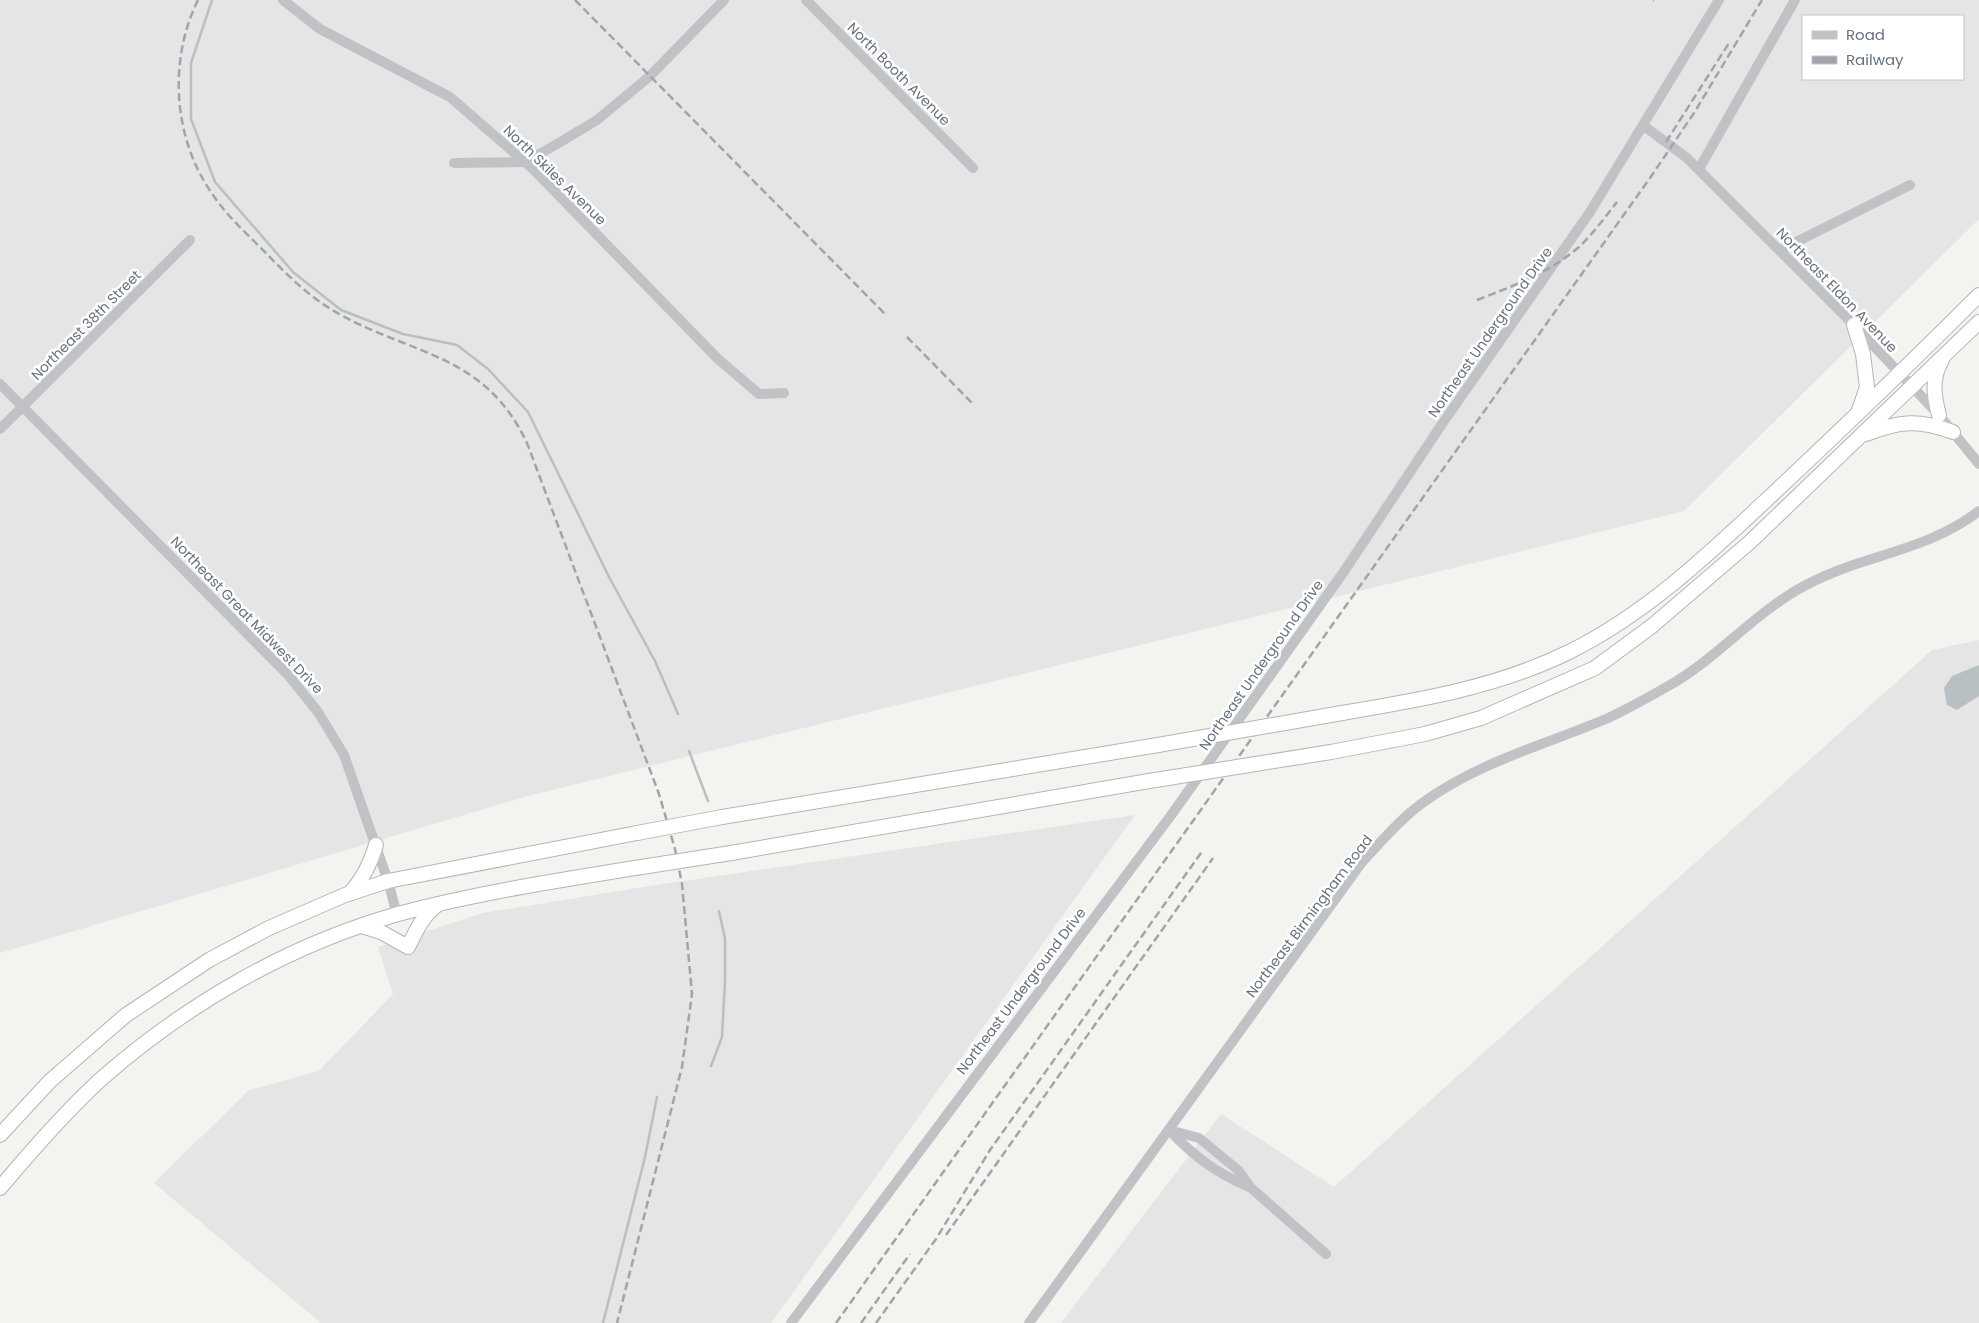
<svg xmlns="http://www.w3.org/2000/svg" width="1979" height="1323" font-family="Poppins,sans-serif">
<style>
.built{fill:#e4e5e4;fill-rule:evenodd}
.water{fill:#b8c0c4}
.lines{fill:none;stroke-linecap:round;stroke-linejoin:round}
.stream{stroke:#b8c0c4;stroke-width:2.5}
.highway-casing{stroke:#b2b5b8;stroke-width:16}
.minor{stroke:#c0c2c5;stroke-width:10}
.highway{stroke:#fff;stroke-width:14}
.rail{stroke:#a1a5aa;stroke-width:2.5;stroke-dasharray:8 4;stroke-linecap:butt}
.highway-bridge-casing{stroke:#b2b5b8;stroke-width:16;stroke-linecap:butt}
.highway-bridge{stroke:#fff;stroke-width:14}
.labels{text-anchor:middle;stroke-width:5;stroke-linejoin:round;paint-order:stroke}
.street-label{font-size:14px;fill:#66717e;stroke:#fff}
</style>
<rect width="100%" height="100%" fill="#f3f4f0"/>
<g class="built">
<path d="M0,0H1979V219L1684,511L528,796L0,953ZM1803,16H1963V79H1803Z"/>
<path d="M1979,640V1323H1061L1221,1114L1334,1187L1932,650Z"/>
<path d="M1135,815L771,1323H321L154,1183L249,1090L319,1071L393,994L378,947L483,913L656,885Z"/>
</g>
<path class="water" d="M1979,665V696L1957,710L1947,705L1944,688L1952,676Z"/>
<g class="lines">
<g class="stream">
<path d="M212,0L191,63V119L215,182L293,272L341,310L403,334L457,345L488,369L528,412L609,577L655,661L678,714"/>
<path d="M689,751L708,801"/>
<path d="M711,1066L722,1037L725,981V939L719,911"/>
<path d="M603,1323L645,1157L657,1097"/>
</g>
<g class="highway-casing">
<g id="highway">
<path d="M1854,325L1863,354L1867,387L1858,413"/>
<path d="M1939,415C1934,396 1931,378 1942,360"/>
<path d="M1866,434C1900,421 1918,419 1953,432"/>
<path d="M1342,713C1420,700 1498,687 1569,652C1648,613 1712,551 1776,491C1844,427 1912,362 1979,295"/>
<path d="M1331,752L1425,734L1481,718L1595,668L1652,626L1750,542L1979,322"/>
<path d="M722,817L1158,745"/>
<path d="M731,853L1149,781"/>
<path d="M349,894C363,879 370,864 376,845"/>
<path d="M362,926L381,932L408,947C416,931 422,917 436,906"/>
<path d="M0,1135L50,1081L126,1015L209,960L269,928L345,895L388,881L637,833"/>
<path d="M0,1188C32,1150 64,1113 100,1080C185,1005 288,945 398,914C476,893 555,881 635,868"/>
</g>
</g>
<g class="minor">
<path d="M283,0L320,29L450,97L534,170L718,359L759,394L784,393"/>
<path d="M806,0L973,168"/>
<path d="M1644,126L1687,158L1854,325L1939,415L1979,464"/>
<path d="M454,163L525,162L557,144L597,120L650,76L724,0"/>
<path d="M1699,169L1795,0"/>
<path d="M1780,250L1910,185"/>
<path d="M0,384L289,676L318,712L344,755L388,881L397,915"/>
<path d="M0,429L190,240"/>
<path d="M1169,1130L1199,1138L1238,1170L1250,1187L1326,1254"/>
<path d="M1170,1131C1195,1157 1216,1173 1249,1187"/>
<path d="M791,1323L1172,814L1345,570L1442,424L1590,212L1719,0"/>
<path d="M1029,1323L1362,862C1381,842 1399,820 1421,804C1476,763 1544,745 1606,719C1628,709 1649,697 1670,685C1719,657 1756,611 1806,585C1864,554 1926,552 1979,511"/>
</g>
<use href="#highway" class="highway"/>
<g class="rail">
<path d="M198,0C168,61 173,139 213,195C227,216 246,233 264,251C286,274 310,298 339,314C415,356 485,354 527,443L659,794L675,849L682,884L692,994L682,1067L617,1323"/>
<path d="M575,0L885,314"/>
<path d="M1653,0H1654"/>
<path d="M1666,142L1729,43"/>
<path d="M1477,300C1513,286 1549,273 1579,247C1593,234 1605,217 1617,202"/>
<path d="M907,337L974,405"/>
<path d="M946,1235L1213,858"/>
<path d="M836,1323L1650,178L1694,113L1762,0"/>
<path d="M861,1323L910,1254"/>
<path d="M876,1323L936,1239L990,1150L1203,850"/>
</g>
<g class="highway-bridge-casing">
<g id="highway-bridge">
<path d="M1158,745L1342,713"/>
<path d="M1149,781L1331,752"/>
<path d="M637,833L722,817"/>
<path d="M635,868L731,853"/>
</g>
</g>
<use href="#highway-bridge" class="highway-bridge"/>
</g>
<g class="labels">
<g class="street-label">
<text transform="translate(899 74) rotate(45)" y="5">North Booth Avenue</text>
<text transform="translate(555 175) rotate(44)" y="5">North Skiles Avenue</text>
<text transform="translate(1837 290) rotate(46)" y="5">Northeast Eldon Avenue</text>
<text transform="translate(86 325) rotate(-45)" y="5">Northeast 38th Street</text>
<text transform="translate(1490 332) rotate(-55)" y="5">Northeast Underground Drive</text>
<text transform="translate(247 615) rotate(46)" y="5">Northeast Great Midwest Drive</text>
<text transform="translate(1261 665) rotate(-55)" y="5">Northeast Underground Drive</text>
<text transform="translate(1309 916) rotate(-53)" y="5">Northeast Birmingham Road</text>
<text transform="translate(1021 991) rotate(-53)" y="5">Northeast Underground Drive</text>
</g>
</g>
<rect x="1802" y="15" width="162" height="65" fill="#ffffff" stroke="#c2c6cb"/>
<rect x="1812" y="31" width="25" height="8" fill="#c0c2c5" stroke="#c2c6cb"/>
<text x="1846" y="40" font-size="15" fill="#66717e">Road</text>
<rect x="1812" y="56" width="25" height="8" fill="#a1a5aa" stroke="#c2c6cb"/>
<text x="1846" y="65" font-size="15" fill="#66717e">Railway</text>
</svg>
